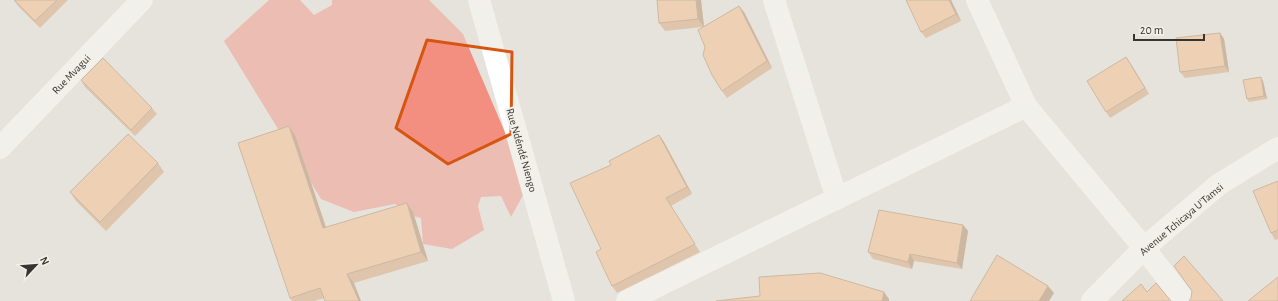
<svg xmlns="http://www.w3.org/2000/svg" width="1278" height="301" font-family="'Alegreya Sans',sans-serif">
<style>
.forest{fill:#f38f81}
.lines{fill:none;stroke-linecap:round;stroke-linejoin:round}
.minor{stroke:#fff;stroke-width:22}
.tertiary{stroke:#fff;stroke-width:22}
.wall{fill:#d6a173}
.shaded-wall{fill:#ae835e}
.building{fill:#f9bb86;stroke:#ae835e}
.marked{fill:none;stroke:#d65510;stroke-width:3;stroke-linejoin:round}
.labels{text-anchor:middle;stroke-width:4;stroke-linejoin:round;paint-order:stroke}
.street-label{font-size:11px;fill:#363532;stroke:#f2f0e8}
</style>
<rect width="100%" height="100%" fill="#e5e3db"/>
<path class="forest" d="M269,0H300L314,15L332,5V0H429L463,34L528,186L511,217L501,196L481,197L478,206L484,230L452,249L423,244L421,218L405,214L401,208L395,204L354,212L321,199L224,41Z"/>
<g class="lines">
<g class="minor">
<path d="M479,0L564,301"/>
<path d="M774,0L837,199"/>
<path d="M977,0L1026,106L1144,248L1185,301"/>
<path d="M0,148L142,0"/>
<path d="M627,301L1026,106"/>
</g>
<path class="tertiary" d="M1092,301L1144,248L1218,185L1278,148"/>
</g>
<g class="wall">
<path d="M14,0H68L40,28L19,7Z"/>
<path d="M701,0L704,26L744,12L772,68L727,98L722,91L705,47L702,27L665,31L659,23Z"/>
<path d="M951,0L961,21L926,38L921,32Z"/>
<path d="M1220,33L1224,39L1229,72L1185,78L1180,72Z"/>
<path d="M1126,57L1149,94L1110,118L1106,112Z"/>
<path d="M81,80L152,108L157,114L135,136L85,87Z"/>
<path d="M1263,81L1267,99L1249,102L1247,99Z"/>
<path d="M295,135L326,227L413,212L428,261L354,283L324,298L315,301H292L290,298Z"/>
<path d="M659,135L664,142L692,194L671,206L700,252L617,293L612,286L601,249L611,165Z"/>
<path d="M158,163L164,172L106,231L76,201L70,192Z"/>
<path d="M1278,181V239L1275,240L1271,233Z"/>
<path d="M963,225L968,231L962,269L914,261L912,269L873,259L868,252Z"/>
</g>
<g class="shaded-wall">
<path d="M696,0H701L704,27L698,19Z"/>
<path d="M949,0H951L961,21L956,14Z"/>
<path d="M739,6L744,12L772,68L767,61Z"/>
<path d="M1220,33L1224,39L1229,72L1225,66Z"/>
<path d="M1126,57L1131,64L1149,94L1145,88Z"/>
<path d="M1261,77L1263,81L1267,99L1264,96Z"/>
<path d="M289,126L295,135L329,237L323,228Z"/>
<path d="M659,135L664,142L692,194L687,187Z"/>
<path d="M407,203L413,212L428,261L421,252Z"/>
<path d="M963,225L968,231L962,269L957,263Z"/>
<path d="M910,254L914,261L912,269L908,262Z"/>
<path d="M347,274L354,283L361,301H359Z"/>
<path d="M1048,286L1054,293L1049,301H1039Z"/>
<path d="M884,292L889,299V301H882Z"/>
</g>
<g class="building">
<path d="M14,0H57L35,21Z"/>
<path d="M657,0H696L698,19L659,23Z"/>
<path d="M906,0H949L956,14L921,32Z"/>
<path d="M739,6L767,61L722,91L712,75L703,55L705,47L698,30Z"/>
<path d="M1220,33L1225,66L1180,72L1176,38Z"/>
<path d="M1126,57L1145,88L1106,112L1087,81Z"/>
<path d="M103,58L152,108L131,130L81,80Z"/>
<path d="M1261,77L1264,96L1247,99L1243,80Z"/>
<path d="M289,126L323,228L407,203L421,252L347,274L359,301H325L320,288L290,298L238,143Z"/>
<path d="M128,134L158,163L100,222L70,192Z"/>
<path d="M659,135L687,187L666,198L695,244L612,286L596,252L601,249L570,183L611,165L609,161Z"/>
<path d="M1278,181V230L1271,233L1253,191Z"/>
<path d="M879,210L963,225L957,263L910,254L908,262L868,252Z"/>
<path d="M997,255L1048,286L1039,301H970Z"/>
<path d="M1184,256L1223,301H1189L1191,298L1192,291L1174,266Z"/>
<path d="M820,273L884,292L882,301H716L760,296L759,277Z"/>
<path d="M1278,277V301H1248Z"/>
<path d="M1156,283L1171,301H1122L1141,284L1147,292Z"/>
</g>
<path d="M0 0H1278V301H0ZM427,40L512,52L511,134L448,164L396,128Z" fill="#e5e3db" fill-opacity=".55" fill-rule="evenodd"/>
<path class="marked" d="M427,40L512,52L511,134L448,164L396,128Z"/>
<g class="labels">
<g class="street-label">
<text transform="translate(71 74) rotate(-46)" y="4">Rue Mvagui</text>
<text transform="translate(522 150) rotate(74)" y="4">Rue Ndéndé Niengo</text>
<text transform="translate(1181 219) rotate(-40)" y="4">Avenue Tchicaya U'Tamsi</text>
</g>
</g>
<g transform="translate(36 265) rotate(64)" stroke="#f2f0e8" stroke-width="3" paint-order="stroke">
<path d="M0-3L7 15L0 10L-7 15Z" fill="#363532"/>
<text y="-6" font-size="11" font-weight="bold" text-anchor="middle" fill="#363532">N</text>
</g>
<path d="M1134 34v6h70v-6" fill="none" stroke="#363532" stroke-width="2"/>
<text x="1140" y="34" font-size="12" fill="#363532" stroke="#f2f0e8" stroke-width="3" paint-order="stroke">20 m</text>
</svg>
